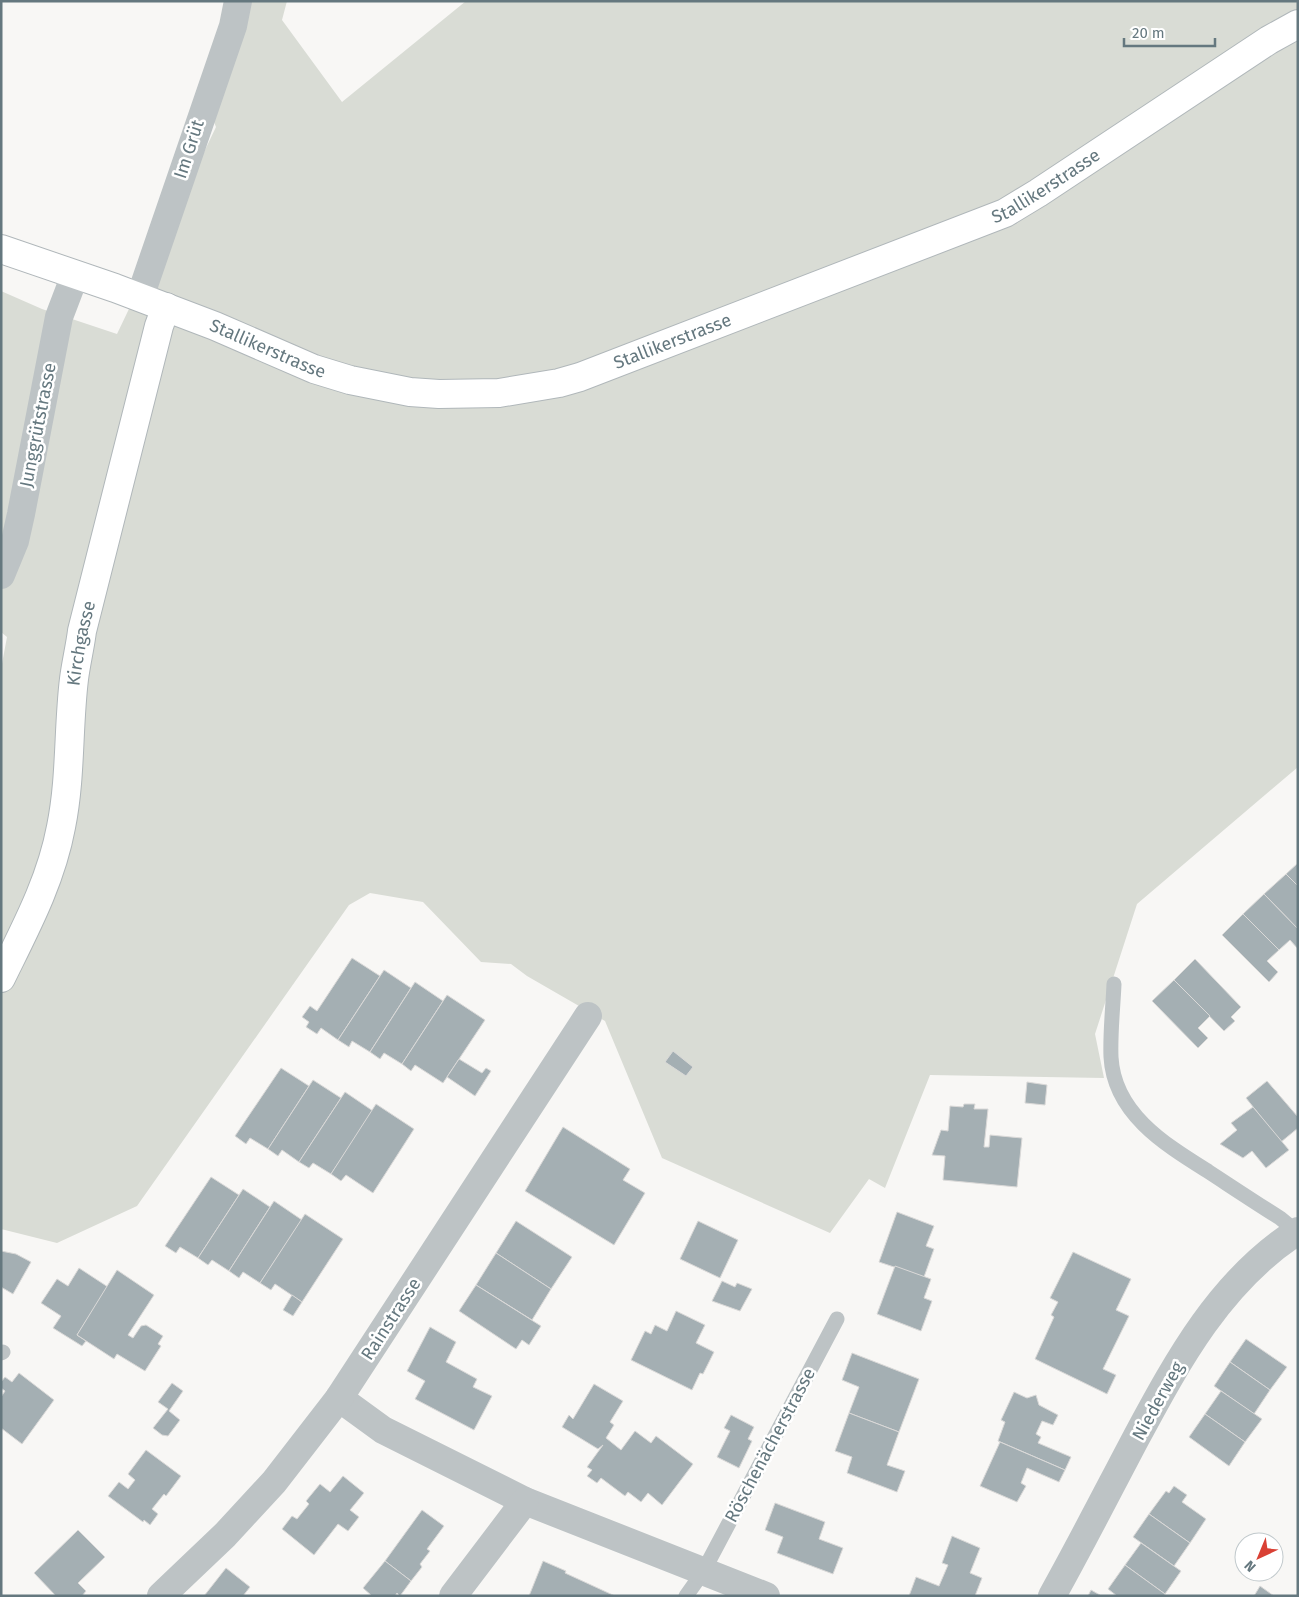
<svg xmlns="http://www.w3.org/2000/svg" width="1299" height="1597" font-family="'Fira Sans',sans-serif">
<style>
.green{fill:#d9dcd5}
.building{fill:#a4afb3;stroke:#dad9d8}
.lines{fill:none;stroke-linecap:round;stroke-linejoin:round}
.secondary-casing{stroke:#b0b7ba;stroke-width:30}
.lane{stroke:#bdc3c5;stroke-width:15}
.street{stroke:#bdc3c5;stroke-width:28}
.secondary{stroke:#fff;stroke-width:28}
.labels{text-anchor:middle;stroke-width:5;stroke-linejoin:round;paint-order:stroke}
.street-label{font-size:18px;fill:#65787f;stroke:#fff}
</style>
<rect width="100%" height="100%" fill="#f8f7f5"/>
<path class="green" d="M246,1H287L282,20L342,102L466,1H1298V767L1137,904L1095,1034L1104,1078L930,1075L885,1188L869,1179L830,1233L662,1158L605,1021L527,976L511,964L481,962L423,902L370,893L349,905L137,1206L57,1243L1,1229V669L7,637L1,632V291L42,309L117,334L216,127L210,112Z"/>
<g class="building">
<path d="M1298,863V886L1286,874Z"/>
<path d="M1286,874L1298,886V929L1264,894Z"/>
<path d="M1264,894L1298,929V949L1290,940L1279,950L1243,914Z"/>
<path d="M1243,914L1279,950L1267,961L1278,972L1269,982L1222,935Z"/>
<path d="M352,958L380,976L338,1040L321,1028L317,1034L306,1027L309,1022L302,1017L310,1006L317,1011Z"/>
<path d="M1195,959L1241,1007L1231,1017L1235,1021L1224,1031L1174,980Z"/>
<path d="M384,970L411,988L370,1052L352,1041L349,1047L338,1040Z"/>
<path d="M1174,980L1210,1016L1198,1028L1208,1038L1198,1048L1152,1001Z"/>
<path d="M415,982L443,1001L402,1064L384,1053L380,1059L370,1052Z"/>
<path d="M447,995L485,1020L443,1083L415,1065L411,1071L402,1064Z"/>
<path d="M673,1051L693,1067L686,1076L665,1062Z"/>
<path d="M459,1059L482,1073L486,1068L491,1071L475,1096L447,1077Z"/>
<path d="M281,1068L309,1086L268,1149L250,1138L246,1144L235,1136Z"/>
<path d="M313,1080L341,1098L299,1162L282,1150L278,1156L268,1149Z"/>
<path d="M1267,1081L1298,1117V1128L1281,1142L1246,1098Z"/>
<path d="M1027,1082L1047,1085L1045,1105L1025,1103Z"/>
<path d="M345,1092L373,1111L331,1174L313,1163L309,1168L299,1162Z"/>
<path d="M376,1104L414,1129L373,1193L346,1175L341,1181L331,1174Z"/>
<path d="M964,1104H975L974,1109H988L984,1147H989L990,1135L1022,1138L1017,1187L943,1180L945,1156L932,1155L941,1130L948,1131L950,1106L963,1107Z"/>
<path d="M1253,1107L1289,1150L1266,1168L1252,1151L1243,1158L1220,1144L1237,1130L1231,1123Z"/>
<path d="M563,1127L630,1169L623,1180L645,1193L614,1245L525,1191Z"/>
<path d="M211,1177L239,1195L198,1258L180,1247L176,1253L165,1246Z"/>
<path d="M243,1189L270,1207L229,1271L212,1260L208,1265L198,1258Z"/>
<path d="M274,1201L302,1220L260,1283L243,1272L239,1278L229,1271Z"/>
<path d="M897,1212L934,1226L926,1246L934,1249L924,1277L879,1262Z"/>
<path d="M305,1214L343,1239L302,1302L275,1284L271,1290L260,1283Z"/>
<path d="M516,1221L572,1257L551,1289L496,1253Z"/>
<path d="M698,1221L738,1240L720,1278L680,1259Z"/>
<path d="M1,1251L16,1254L31,1262L13,1294L1,1287Z"/>
<path d="M1073,1252L1131,1279L1116,1310L1129,1316L1103,1369L1116,1375L1107,1394L1035,1359L1054,1317L1051,1315L1058,1302L1050,1298Z"/>
<path d="M496,1253L551,1289L532,1320L476,1285Z"/>
<path d="M895,1266L931,1279L924,1298L932,1301L921,1331L877,1314Z"/>
<path d="M79,1268L108,1287L77,1335L86,1341L82,1346L53,1328L61,1316L41,1303L57,1279L68,1286Z"/>
<path d="M117,1270L154,1295L128,1335L133,1338L141,1326L146,1325L163,1336L158,1344L161,1346L145,1371L117,1354L114,1359L77,1335Z"/>
<path d="M722,1281L735,1287L737,1283L752,1289L740,1311L712,1301Z"/>
<path d="M476,1285L541,1326L529,1345L522,1340L516,1349L459,1311Z"/>
<path d="M292,1295L302,1302L293,1316L283,1310Z"/>
<path d="M676,1311L705,1325L696,1343L714,1352L703,1374L700,1373L692,1390L631,1360L645,1331L651,1334L655,1325L667,1331Z"/>
<path d="M430,1327L456,1342L446,1362L477,1379L473,1387L492,1396L474,1430L415,1399L425,1381L407,1371Z"/>
<path d="M1246,1339L1287,1367L1270,1390L1230,1362Z"/>
<path d="M852,1353L919,1379L899,1432L849,1413L859,1387L842,1380Z"/>
<path d="M1230,1362L1270,1390L1254,1414L1214,1386Z"/>
<path d="M19,1373L54,1400L22,1444L1,1428V1397L5,1391L1,1388V1382L5,1377L12,1382Z"/>
<path d="M172,1383L183,1391L169,1411L180,1420L168,1436L162,1435L153,1428L168,1409L158,1402Z"/>
<path d="M594,1384L623,1401L610,1422L614,1425L606,1438L621,1450L635,1431L651,1443L656,1436L693,1464L662,1505L648,1493L641,1502L628,1492L625,1496L601,1478L597,1483L587,1476L592,1470L587,1467L603,1445L598,1449L562,1427L569,1415L573,1419Z"/>
<path d="M1221,1391L1262,1419L1245,1442L1205,1414Z"/>
<path d="M1014,1392L1027,1398L1036,1395L1039,1405L1058,1415L1053,1425L1042,1421L1036,1434L1041,1437L1038,1443L1071,1457L1065,1470L998,1441L1005,1422L1001,1420Z"/>
<path d="M849,1413L899,1432L887,1465L905,1471L897,1492L847,1473L852,1457L835,1451Z"/>
<path d="M1205,1414L1245,1442L1229,1466L1189,1437Z"/>
<path d="M731,1415L754,1427L748,1439L752,1441L739,1468L717,1457L730,1431L724,1428Z"/>
<path d="M1000,1442L1065,1470L1059,1482L1027,1468L1021,1483L1026,1486L1017,1502L980,1486Z"/>
<path d="M146,1450L181,1476L166,1496L164,1494L152,1509L158,1514L150,1525L144,1520L143,1522L108,1496L119,1482L128,1489L135,1480L128,1474Z"/>
<path d="M343,1476L364,1493L350,1510L359,1517L348,1531L338,1524L314,1555L282,1529L292,1516L297,1519L309,1504L306,1501L320,1484L330,1492Z"/>
<path d="M1174,1486L1187,1495L1182,1502L1206,1519L1190,1543L1149,1514L1166,1491L1169,1493Z"/>
<path d="M775,1503L825,1522L819,1539L843,1548L833,1574L777,1553L783,1537L765,1530Z"/>
<path d="M422,1510L444,1526L427,1549L430,1551L420,1564L422,1567L411,1581L385,1561Z"/>
<path d="M1149,1514L1190,1543L1174,1566L1133,1537Z"/>
<path d="M78,1530L105,1557L78,1583L86,1591L82,1596H56L34,1573Z"/>
<path d="M952,1536L980,1548L970,1573L982,1578L975,1596H909L916,1577L939,1586L948,1565L942,1563Z"/>
<path d="M1141,1543L1181,1571L1165,1594L1125,1565Z"/>
<path d="M385,1561L411,1581L400,1596L397,1593L395,1596H372L363,1588Z"/>
<path d="M543,1561L566,1571L565,1573L615,1596H529Z"/>
<path d="M1125,1565L1165,1594L1164,1596H1117L1108,1589Z"/>
<path d="M226,1568L250,1587L243,1596H204Z"/>
<path d="M1260,1586L1274,1596H1254Z"/>
<path d="M1091,1590L1100,1595L1099,1596H1088Z"/>
</g>
<g class="lines">
<g class="secondary-casing">
<g id="secondary">
<path id="s1" d="M1,249L115,288L215,326L314,369L350,380L410,392L439,394L499,393L559,383L580,377L1005,213L1038,193L1269,40L1298,24"/>
<path id="s2" d="M1,978C25,929 51,881 61,827C71,778 68,728 74,679C76,663 80,647 82,631L159,326L166,307"/>
</g>
</g>
<g class="lane">
<path d="M1114,984C1113,1008 1110,1033 1111,1057C1114,1114 1166,1145 1209,1172C1232,1187 1256,1203 1280,1218L1297,1232"/>
<path d="M1,1353L3,1352"/>
<path d="M686,1596L703,1572L837,1319"/>
</g>
<g class="street">
<path d="M140,297L233,26L238,1"/>
<path d="M1,575L15,541L21,514L59,317L75,275"/>
<path d="M339,1398L383,1430L525,1501L766,1596"/>
<path d="M161,1596L225,1535L274,1482L339,1398L588,1016"/>
<path d="M453,1596L525,1501"/>
<path d="M1052,1596C1081,1544 1108,1491 1136,1438C1178,1360 1221,1280 1298,1231"/>
</g>
<use href="#secondary" class="secondary"/>
</g>
<g class="labels">
<g class="street-label">
<text transform="translate(189 149) rotate(-72)" y="6">Im Grüt</text>
<text dy="6" stroke="none"><textPath href="#s1" startOffset="1110">Stallikerstrasse</textPath></text>
<text dy="6" stroke="none"><textPath href="#s1" startOffset="705">Stallikerstrasse</textPath></text>
<text dy="6" stroke="none"><textPath href="#s1" startOffset="285">Stallikerstrasse</textPath></text>
<text transform="translate(38 425) rotate(-79)" y="6">Junggrütstrasse</text>
<text dy="6" stroke="none"><textPath href="#s2" startOffset="348">Kirchgasse</textPath></text>
<text transform="translate(391 1319) rotate(-57)" y="6">Rainstrasse</text>
<text transform="translate(1158 1401) rotate(-61)" y="6">Niederweg</text>
<text transform="translate(770 1445) rotate(-62)" y="6">Röschenächerstrasse</text>
</g>
</g>
<rect width="1299" height="1597" fill="none" stroke="#65787f" stroke-width="5"/>
<g transform="translate(1259 1557) rotate(224)"><circle r="24" fill="#ffffff" stroke="#c1c9cc"/>
<path d="M0-4L9 19L0 12L-9 19Z" fill="#d94034"/>
<text y="-8" font-size="14" font-weight="bold" text-anchor="middle" fill="#65787f">N</text>
</g>
<path d="M1124 38v8h91v-8" fill="none" stroke="#65787f" stroke-width="2.5"/>
<text x="1132" y="38" font-size="15" fill="#65787f" stroke="#ffffff" stroke-width="4" paint-order="stroke">20 m</text>
</svg>
